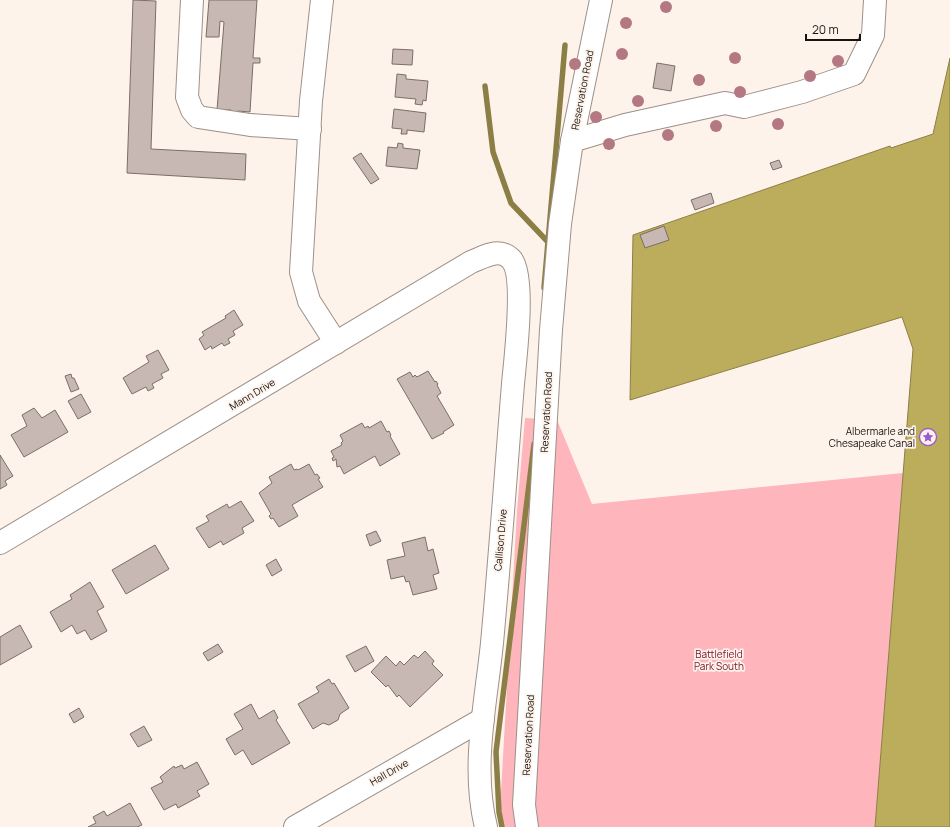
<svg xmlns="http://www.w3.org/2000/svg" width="950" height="827" font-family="Manrope,sans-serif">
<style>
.green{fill:#feb5bc}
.water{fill:#bcad5c;stroke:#8b7f45}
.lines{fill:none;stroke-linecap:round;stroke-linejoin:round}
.stream{stroke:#8b7f45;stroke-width:5.5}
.building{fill:#c8b8b3;stroke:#7c6d69}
.minor-casing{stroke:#9d9088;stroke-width:24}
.minor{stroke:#fff;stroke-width:22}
.tree{fill:#b47882}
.labels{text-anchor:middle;stroke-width:3.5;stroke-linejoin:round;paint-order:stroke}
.street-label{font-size:10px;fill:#181310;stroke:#fef3eb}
.poi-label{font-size:10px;fill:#181310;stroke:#fef3eb;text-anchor:end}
.park-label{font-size:10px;fill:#78132d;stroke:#fef3eb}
</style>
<rect width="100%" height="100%" fill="#fef3eb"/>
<path class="green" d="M525,418L557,420L592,504L903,473L875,827H499L517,511Z"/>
<path class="water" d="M950,58V827H875L913,349L902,317L630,400L633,235L890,146L891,148L933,134Z"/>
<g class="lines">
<g class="stream">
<path d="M485,86L493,152L511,203L547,241"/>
<path d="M544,288L565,45"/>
<path d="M502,827L499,812L496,752L534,444"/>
</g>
</g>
<g class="building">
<path d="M133,0L156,1L151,149L246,154L245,180L127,173Z"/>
<path d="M209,0H257L253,58H260V63H253L250,112L238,111L237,115L230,114L231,110H217L224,22L220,21L219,37H206Z"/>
<path d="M393,49L413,50L412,65L392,64Z"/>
<path d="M657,63L675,66L671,91L653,88Z"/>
<path d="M397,74L406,75V79L428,81L426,101L423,100L422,105L415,104L416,99L395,97Z"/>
<path d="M394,109L426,113L424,132L407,130V134H401L402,129L392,128Z"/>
<path d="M398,143L403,144V148L420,150L417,169L386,166L388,147L397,148Z"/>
<path d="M361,153L379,179L371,184L353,158Z"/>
<path d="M779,160L782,167L773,170L770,163Z"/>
<path d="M711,193L714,203L695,210L691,200Z"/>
<path d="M664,226L669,240L645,248L640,235Z"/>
<path d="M234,310L243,325L233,331L235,335L228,339L230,343L224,346L222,343L212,349L211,346L205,350L199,339L204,335L202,332L226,318L225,316Z"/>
<path d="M158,350L169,370L161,374L163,378L152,384L154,388L148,391L146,387L132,394L123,378L149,362L146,356Z"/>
<path d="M428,371L435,382L436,381L438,384L437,385L441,393L437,396L454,425L443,432L444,433L432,439L397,379L410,372L413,377L415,375L417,377Z"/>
<path d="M71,374L72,378H74L79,389L71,392L65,376Z"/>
<path d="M81,394L91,412L78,419L68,401Z"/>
<path d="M34,408L42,418L55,410L68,432L24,457L11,435L27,426L22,415Z"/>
<path d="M381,421L387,432L389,431L391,435L390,436L400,454L380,466L375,456L344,474L340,466L337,467L336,459L333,461L332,458L334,457L331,451L342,445L341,443L343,441L340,435L362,423L365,428L368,426L369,428Z"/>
<path d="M0,455L13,476L5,481L7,485L0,489Z"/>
<path d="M291,464L294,470L297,469L298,470L309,464L315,475L317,474L320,478L318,479L323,487L292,505L298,516L279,527L273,518L271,519L269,516L271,514L259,493L272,483L269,477Z"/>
<path d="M241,501L254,521L242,528L244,533L223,545L221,541L209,548L196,528L209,521L206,516L227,504L229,508Z"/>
<path d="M376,531L381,541L370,546L366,535Z"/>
<path d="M425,537L428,551L433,549L439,573L433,575L437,589L413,595L409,581L406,582L404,576L391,579L387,560L405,556L402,543Z"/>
<path d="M155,545L169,569L126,594L112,570Z"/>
<path d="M276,559L282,570L272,576L266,565Z"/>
<path d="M90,582L104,607L97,611L107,631L91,640L85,630L77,634L72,625L61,632L50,612L72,599L70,595Z"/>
<path d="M20,625L32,647L0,665V637Z"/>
<path d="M218,644L223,652L208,661L203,653Z"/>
<path d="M366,646L374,661L355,672L346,656Z"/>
<path d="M425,651L434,661L432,664L443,675L410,707L399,695L397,697L388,685L386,687L371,672L386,656L396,666L400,661L404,665L414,655L418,658Z"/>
<path d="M329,679L332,684L334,683L349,708L340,714L338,720L329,725L323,723L313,729L298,704L319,692L316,687Z"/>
<path d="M251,704L259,719L274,710L278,718L276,720L290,743L252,765L243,750L235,755L226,739L243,729L234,714Z"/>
<path d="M79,708L84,717L74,723L69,714Z"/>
<path d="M144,726L152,740L138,747L130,734Z"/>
<path d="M197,762L209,784L197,791L200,796L178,808L176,804L164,810L151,788L163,782L160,777L174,766L175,768L182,765L184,769Z"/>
<path d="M130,803L142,825L137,827H88L96,823L93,817L104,811L107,816Z"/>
</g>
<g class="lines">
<g class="minor-casing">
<g id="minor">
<path d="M192,0L187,97L192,110L198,117L250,125L310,129"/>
<path d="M322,0L311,101L301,272L309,301L336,343"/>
<path d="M572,141L625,125L725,103L744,107L802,92L854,74L873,35L875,0"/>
<path d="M0,543L471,262C484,257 499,247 511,259C526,275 515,361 513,384C506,470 500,557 492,643C486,703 471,767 486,827"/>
<path d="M295,827L483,719"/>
<path d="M527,827L524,805L551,330L560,224L572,141L601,0"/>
</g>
</g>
<use href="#minor" class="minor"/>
</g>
<g class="tree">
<circle cx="666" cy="7" r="6"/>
<circle cx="626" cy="23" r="6"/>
<circle cx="622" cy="54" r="6"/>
<circle cx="735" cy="58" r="6"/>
<circle cx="838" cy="61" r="6"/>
<circle cx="575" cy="64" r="6"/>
<circle cx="810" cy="76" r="6"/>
<circle cx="699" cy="80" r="6"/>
<circle cx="740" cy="92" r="6"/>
<circle cx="638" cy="101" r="6"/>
<circle cx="596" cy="117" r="6"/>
<circle cx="778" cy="124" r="6"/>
<circle cx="716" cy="126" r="6"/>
<circle cx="668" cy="135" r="6"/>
<circle cx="609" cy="144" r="6"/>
</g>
<defs>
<g id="sight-ring" transform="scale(0.9)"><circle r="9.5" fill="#fef3eb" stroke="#9d5ad0" stroke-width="1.5"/><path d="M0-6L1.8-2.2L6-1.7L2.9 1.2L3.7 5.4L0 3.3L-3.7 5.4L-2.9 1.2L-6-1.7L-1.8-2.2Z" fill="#9d5ad0"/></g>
</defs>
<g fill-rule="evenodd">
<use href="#sight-ring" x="928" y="437"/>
</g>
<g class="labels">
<g class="street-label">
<text transform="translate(582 90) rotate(-79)" y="4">Reservation Road</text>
<text transform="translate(252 394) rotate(-31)" y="4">Mann Drive</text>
<text transform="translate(546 412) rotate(-87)" y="4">Reservation Road</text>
<text transform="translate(500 540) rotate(-85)" y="4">Callison Drive</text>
<text transform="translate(528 735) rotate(-87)" y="4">Reservation Road</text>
<text transform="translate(389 772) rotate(-30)" y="4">Hall Drive</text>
</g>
<g class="poi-label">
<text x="915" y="435">Albermarle and<tspan x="915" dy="12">Chesapeake Canal</tspan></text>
</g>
<g class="park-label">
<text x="719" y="658">Battlefield<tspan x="719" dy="12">Park South</tspan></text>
</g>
</g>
<path d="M806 34v6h54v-6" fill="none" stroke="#181310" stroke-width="2"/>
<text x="812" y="34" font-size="12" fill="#181310" stroke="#fef3eb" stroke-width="3" paint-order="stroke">20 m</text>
</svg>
